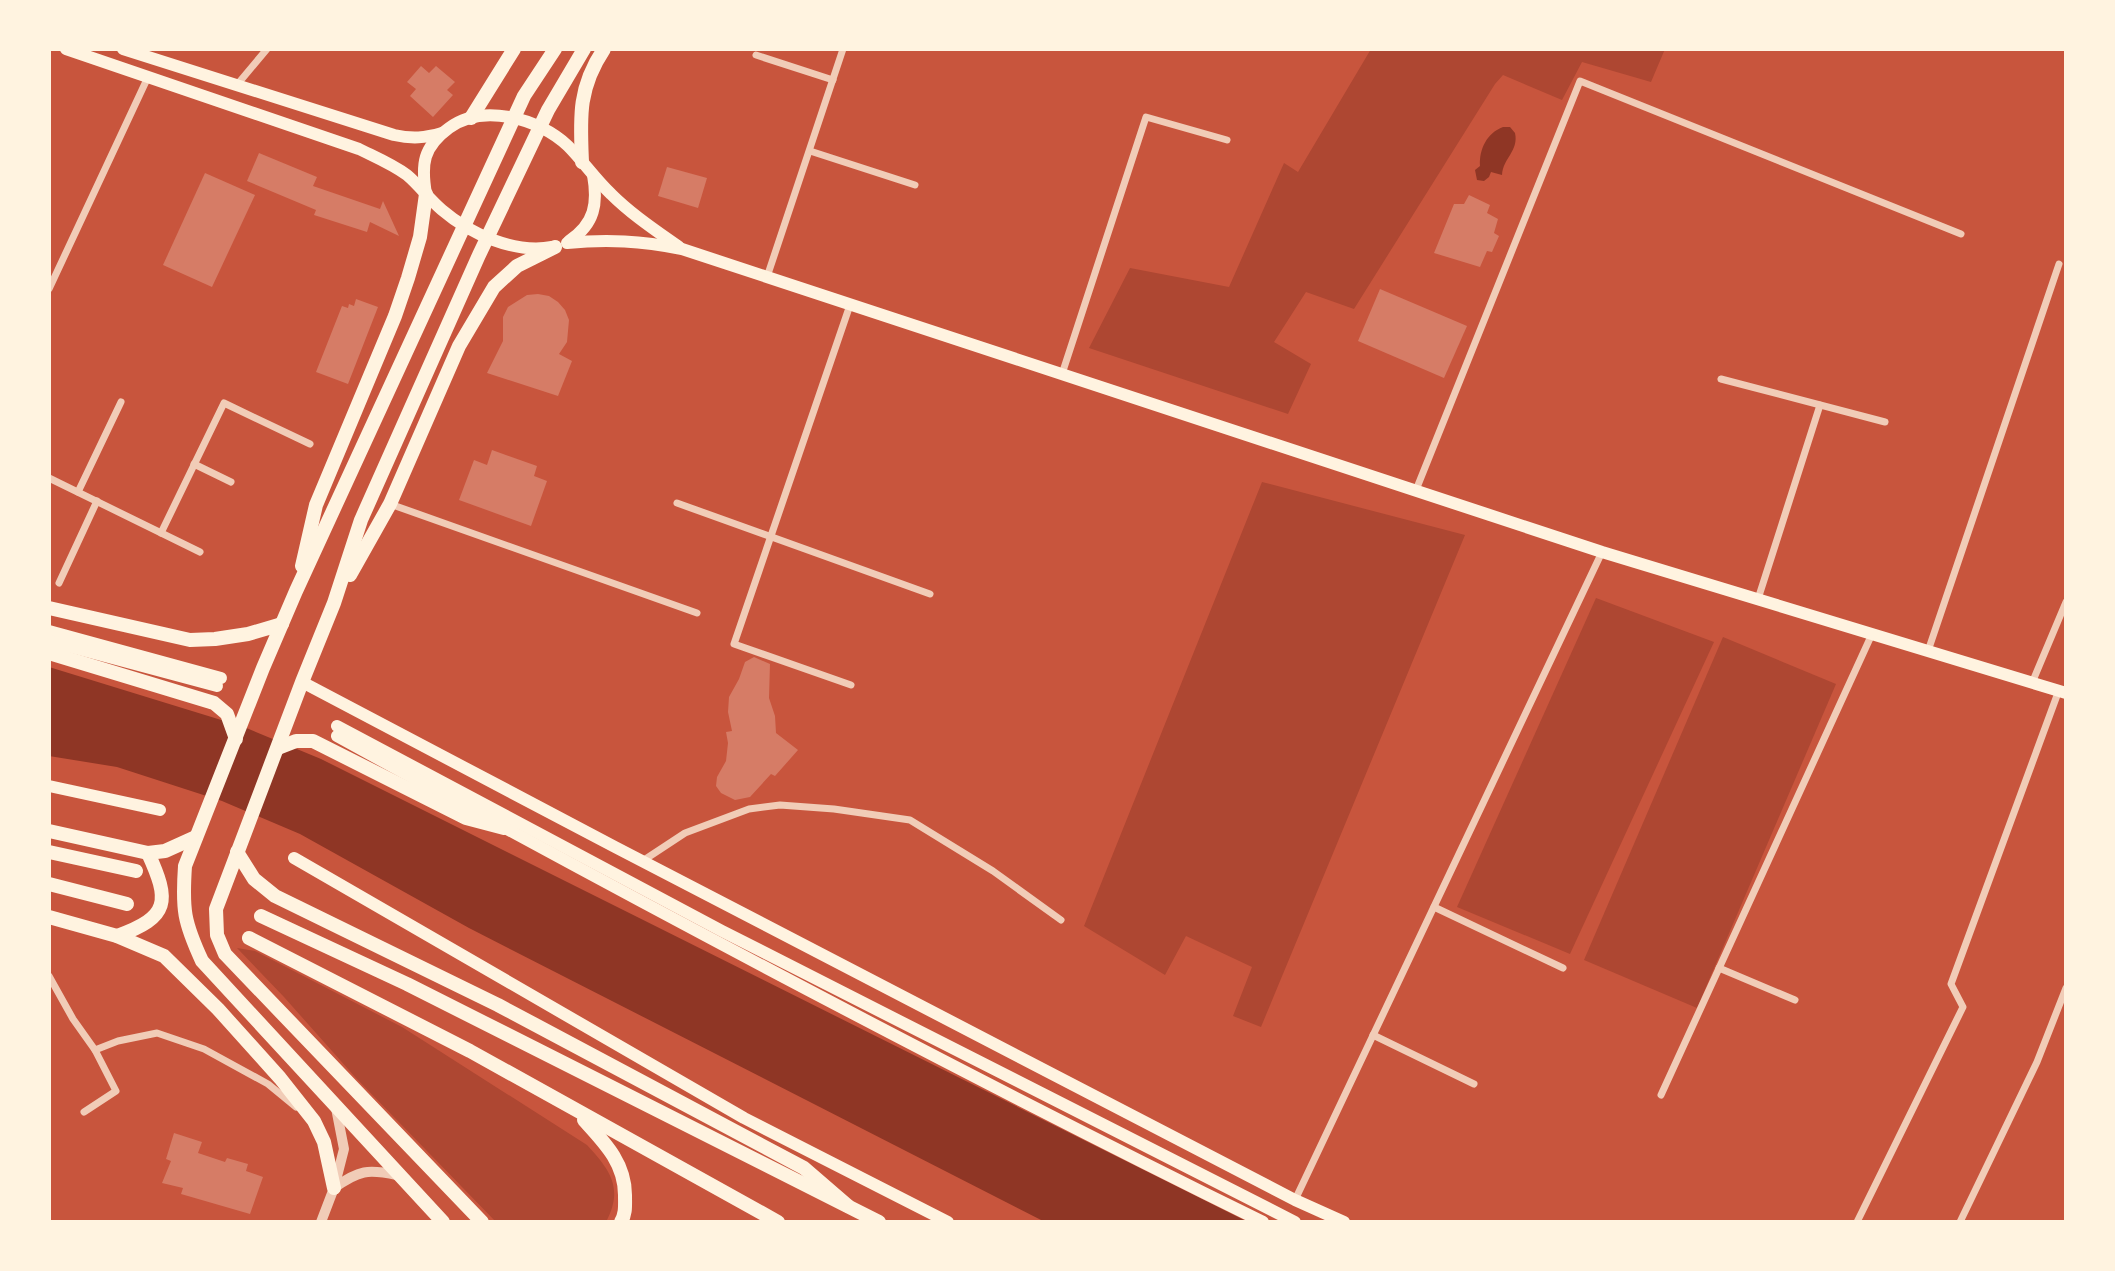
<svg xmlns="http://www.w3.org/2000/svg" width="2115" height="1271" font-family="'PT Sans Narrow',sans-serif">
<style>
.green{fill:#ae4732}
.water{fill:#8f3625}
.building{fill:#d67c66}
.lines{fill:none;stroke-linecap:round;stroke-linejoin:round}
.minor{stroke:#f1ccb7;stroke-width:7}
.tertiary{stroke:#f1ccb7;stroke-width:10}
.secondary{stroke:#fff3e0;stroke-width:12}
.primary{stroke:#fff3e0;stroke-width:14}
</style>
<rect width="100%" height="100%" fill="#c8553d"/>
<g class="green">
<path d="M1371,49H1665L1651,82L1582,62L1562,100L1503,75L1495,84L1354,309L1306,292L1274,342L1311,364L1288,414L1089,348L1130,268L1229,287L1284,163L1298,172Z"/>
<path d="M1262,482L1465,535L1261,1027L1233,1016L1252,967L1186,936L1165,975L1084,926Z"/>
<path d="M1596,598L1714,642L1570,954L1457,907Z"/>
<path d="M1723,637L1836,684L1697,1008L1584,960Z"/>
<path d="M237,948L255,951L402,1027L587,1145C610,1170 624,1188 606,1222H496L356,1078L284,997Z"/>
</g>
<g class="water">
<path d="M1503,127H1510L1515,133C1519,151 1503,158 1502,175L1491,172L1489,177L1484,181L1477,180L1475,170L1480,166C1479,149 1487,133 1503,127Z"/>
<path d="M49,667L244,727L321,759L1248,1222H1045L469,928L300,834L222,801L117,767L49,756Z"/>
</g>
<g class="building">
<path d="M421,66L429,73L436,66L455,82L447,90L453,95L433,117L410,96L416,89L407,82Z"/>
<path d="M259,153L317,177L313,186L380,209L383,201L399,236L370,222L367,232L314,215L316,210L247,181Z"/>
<path d="M667,167L707,178L698,208L658,196Z"/>
<path d="M205,173L255,195L212,287L163,265Z"/>
<path d="M1469,195L1490,205L1487,213L1498,219L1494,233L1499,236L1492,252L1487,251L1480,267L1434,253L1454,204H1464Z"/>
<path d="M1380,289L1467,326L1444,378L1358,341Z"/>
<path d="M538,294L549,296L558,302L565,310L569,320L567,342L559,354L572,361L558,396L487,373L503,341V317L508,307L527,295Z"/>
<path d="M356,299L378,307L348,384L316,372L342,306L348,308L349,304L354,306Z"/>
<path d="M492,450L537,466L534,476L547,481L531,526L459,500L474,460L487,465Z"/>
<path d="M754,657L770,664L769,698L775,716L776,733L798,750L775,776L771,774L750,797L735,800L721,793L716,786L717,777L726,761L728,743L726,732L732,731L728,712L729,697L739,679L745,662Z"/>
<path d="M174,1133L202,1142L198,1153L225,1162L227,1158L248,1164L246,1171L263,1177L250,1214L181,1194L183,1188L162,1183L171,1161L166,1159Z"/>
</g>
<g class="lines">
<g class="minor">
<path d="M756,55L833,80"/>
<path d="M236,86L267,49"/>
<path d="M810,151L915,185"/>
<path d="M767,277L843,49"/>
<path d="M49,289L148,77"/>
<path d="M850,305L734,644L851,685"/>
<path d="M1062,374L1146,117L1227,140"/>
<path d="M1721,379L1885,422"/>
<path d="M194,464L231,482"/>
<path d="M49,478L200,552"/>
<path d="M1416,490L1580,81L1961,234"/>
<path d="M78,492L121,402"/>
<path d="M677,503L930,594"/>
<path d="M390,504L697,613"/>
<path d="M161,533L224,403L310,444"/>
<path d="M59,583L97,501"/>
<path d="M1758,599L1820,405"/>
<path d="M1928,651L2059,264"/>
<path d="M2032,683L2066,602"/>
<path d="M644,860L685,833L749,809L780,805L834,809L910,820L993,871L1061,920"/>
<path d="M1434,907L1563,968"/>
<path d="M1719,968L1795,1000"/>
<path d="M49,976L73,1019L95,1050L116,1091L84,1112"/>
<path d="M1373,1035L1474,1084"/>
<path d="M95,1050L118,1041L157,1033L204,1049L268,1084L296,1107"/>
<path d="M1661,1095L1872,634"/>
<path d="M1295,1200L1602,552"/>
<path d="M1857,1222L1963,1007L1951,984L2059,690"/>
<path d="M1960,1222L2037,1062L2066,988"/>
</g>
<g class="tertiary">
<path d="M334,1188C359,1170 368,1169 397,1175"/>
<path d="M321,1222L334,1188L344,1149L336,1108"/>
</g>
<g class="secondary">
<path d="M66,49L359,149C375,157 392,164 407,175C420,186 429,199 442,210C470,234 515,254 552,247"/>
<path d="M123,49L394,135C412,139 425,138 442,133"/>
<path d="M426,194C421,164 423,147 449,128C482,103 539,118 568,146C583,161 595,179 611,194C631,214 655,230 679,247"/>
<path d="M569,241C595,224 598,203 593,175"/>
<path d="M567,243C608,239 641,241 682,249L1602,552L2066,693"/>
<path d="M49,631L221,678"/>
<path d="M49,641L217,686"/>
<path d="M302,682L615,847L1295,1200L1344,1222"/>
<path d="M337,726L722,931L1295,1222"/>
<path d="M337,736C642,904 950,1068 1263,1222"/>
<path d="M49,786L160,810"/>
<path d="M294,858L744,1118L948,1222"/>
</g>
<g class="primary">
<path d="M471,118L514,49"/>
<path d="M582,162C580,117 578,88 604,49"/>
<path d="M302,566L316,505L395,316L408,278L420,237L426,194"/>
<path d="M350,575L390,504L459,346L494,287L517,266L555,247"/>
<path d="M49,608L190,640L215,639L248,634L282,624"/>
<path d="M49,653L214,703L227,714L236,739"/>
<path d="M278,748L296,741H313L466,818L504,828"/>
<path d="M49,831L148,853L165,851L196,837"/>
<path d="M49,852L136,871"/>
<path d="M237,852L254,879L275,896L498,1005L804,1168L848,1206"/>
<path d="M49,884L127,904"/>
<path d="M261,916L407,984L879,1222"/>
<path d="M49,917L117,936L164,956L218,1009L280,1078L314,1121L324,1142L334,1188"/>
<path d="M117,936C170,917 170,901 148,853"/>
<path d="M249,938L470,1051L778,1222"/>
<path d="M584,1120C605,1143 625,1163 625,1195C625,1206 626,1213 621,1222"/>
<path d="M443,1222L202,961C184,922 182,910 185,866L263,668L296,591L524,96L555,49"/>
<path d="M482,1222L225,954L217,935L216,909L302,682L334,603L361,520L479,255L548,110L584,49"/>
</g>
</g>
<rect width="2115" height="1271" fill="none" stroke="#fff3e0" stroke-width="102"/>
</svg>
